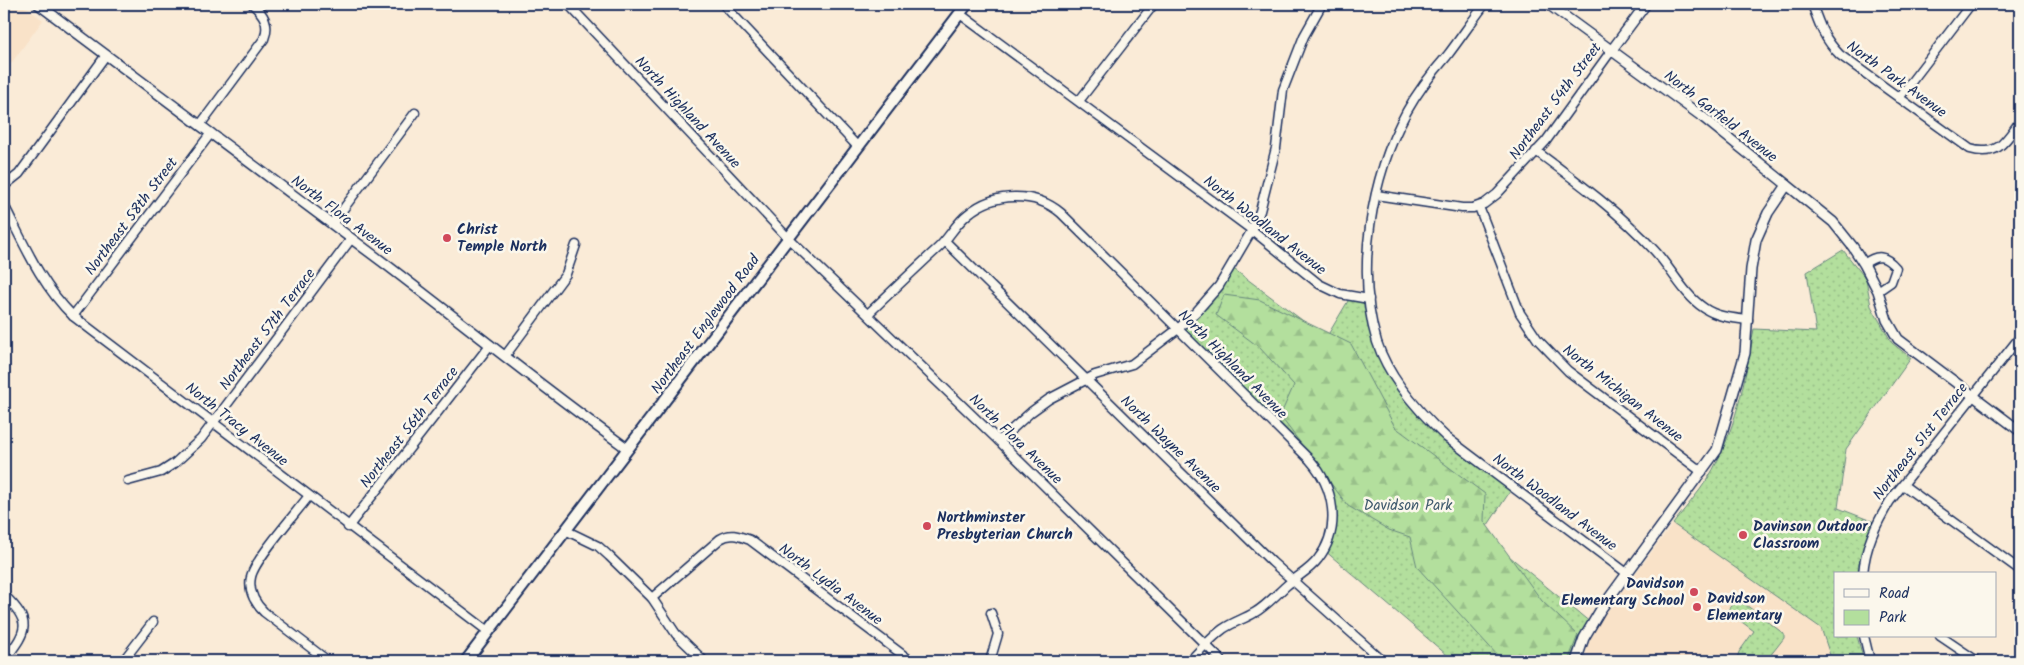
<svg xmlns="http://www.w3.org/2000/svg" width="2024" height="665" font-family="Kalam,sans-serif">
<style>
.built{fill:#f9e2c8}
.green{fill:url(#green-dots);stroke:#67877e}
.forest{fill:url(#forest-firs);stroke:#67877e}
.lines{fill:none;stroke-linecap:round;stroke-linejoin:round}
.minor-casing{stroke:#1b2f5e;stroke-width:11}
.tertiary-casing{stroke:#1b2f5e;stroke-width:12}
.secondary-casing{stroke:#1b2f5e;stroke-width:14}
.minor{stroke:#fbf7ec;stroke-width:8}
.tertiary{stroke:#fbf7ec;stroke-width:9}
.secondary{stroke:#fbf7ec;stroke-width:10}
.poi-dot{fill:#d1495b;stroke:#fbf7ec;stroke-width:2}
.labels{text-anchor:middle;stroke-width:5;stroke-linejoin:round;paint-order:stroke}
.street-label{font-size:15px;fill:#1b2f5e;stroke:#fbf7ec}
.poi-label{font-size:15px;font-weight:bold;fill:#1b2f5e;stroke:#fbf7ec;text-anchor:start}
.park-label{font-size:15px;fill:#415b6e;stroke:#fbf7ec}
</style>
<defs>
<pattern id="green-dots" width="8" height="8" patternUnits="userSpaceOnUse" patternTransform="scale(1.25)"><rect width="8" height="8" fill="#b3df9d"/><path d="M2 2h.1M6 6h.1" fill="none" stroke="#99c08a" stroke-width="1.8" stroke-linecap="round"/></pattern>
<pattern id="forest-firs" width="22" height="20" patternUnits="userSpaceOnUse" patternTransform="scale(1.25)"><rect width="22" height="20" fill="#b3df9d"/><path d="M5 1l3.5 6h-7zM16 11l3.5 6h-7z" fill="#99c08a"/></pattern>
</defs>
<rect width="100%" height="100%" fill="#faebd7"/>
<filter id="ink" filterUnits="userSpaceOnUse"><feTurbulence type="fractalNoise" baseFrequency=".02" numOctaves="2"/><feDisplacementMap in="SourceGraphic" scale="10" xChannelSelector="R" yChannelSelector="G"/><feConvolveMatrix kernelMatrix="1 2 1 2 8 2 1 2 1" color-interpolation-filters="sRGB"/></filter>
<g filter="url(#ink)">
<g class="built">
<path d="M4,4H21L43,20L4,73Z"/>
<path d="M1673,524L1821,628L1832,661H1584L1589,642L1598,623Z"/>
</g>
<g class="green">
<path d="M1843,250L1866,279L1871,306L1892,343L1911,358L1846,449L1838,508L1874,522L1858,574H1835V636H1857L1864,661H1832L1821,628L1673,524C1684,509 1698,494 1708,478C1736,432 1745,380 1754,329L1816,332L1807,272Z"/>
<path d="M1231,267L1326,338L1351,296L1369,299L1373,325L1389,367L1431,423L1513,487L1482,534L1591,623L1577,661H1454L1324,550L1331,529L1328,487L1302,453L1178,329Z"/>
<path d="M1737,598L1784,634V638L1766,661H1736L1739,652L1754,631L1727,611Z"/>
</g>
<path class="forest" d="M1224,295L1260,300L1351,344L1395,427L1485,494L1484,521L1542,601L1578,635L1568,661H1513L1498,656L1417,567L1410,537L1389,530L1348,506L1280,416L1294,385L1259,347L1216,315Z"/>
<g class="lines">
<g class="minor-casing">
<g id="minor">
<path d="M568,4L789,239L999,441L1222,661"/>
<path d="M723,4L858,147"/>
<path d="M1485,4C1472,21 1460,39 1447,56C1432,73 1418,91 1407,111C1371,177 1355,270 1377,342C1389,379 1418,411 1446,437L1628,574"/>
<path d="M1812,4C1819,24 1824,39 1840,55L1970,149C1998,157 2006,141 2020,121"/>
<path d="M960,14L1252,230L1319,284L1340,294L1369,299"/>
<path d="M1899,98L1971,4"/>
<path d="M1079,101L1154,4"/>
<path d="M200,125L264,39C270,24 264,14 252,4"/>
<path d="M1536,151C1578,182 1619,212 1654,250C1671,268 1683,294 1704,308C1717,317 1732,318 1748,320"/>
<path d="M4,186L19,174L106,55"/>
<path d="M1376,195L1462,208H1473L1484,204L1497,194L1546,141L1611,51"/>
<path d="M4,205C24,244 41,285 73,316L489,632"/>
<path d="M1479,207L1520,313L1538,340L1568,371L1702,472"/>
<path d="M332,224L415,113"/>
<path d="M945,241L1272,562L1383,661"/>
<path d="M1864,264C1877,254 1885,255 1896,268L1891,282L1878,291"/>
<path d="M868,314C891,292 914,270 938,248C949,238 956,223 968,214C994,192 1035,191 1061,213L1310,460C1334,487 1342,528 1318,559C1310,570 1296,577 1286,586C1276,595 1265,607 1254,613C1244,619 1233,622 1223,629C1211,638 1200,650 1190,661"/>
<path d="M73,316L211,133"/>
<path d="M505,356L566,274L576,245"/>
<path d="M999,441L1031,412L1049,399L1095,375L1132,364L1178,329L1197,311L1219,286L1252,230L1260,211L1276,148L1283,90L1304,36L1322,4"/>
<path d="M128,481L161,472L175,463L201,439L351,239"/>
<path d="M1903,485L2020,570"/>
<path d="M308,497C296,513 254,560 251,577C248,591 254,602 264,612L328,661"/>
<path d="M348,527L490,345"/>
<path d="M567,531L598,546L609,556L652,598L676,634L704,661"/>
<path d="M1863,574C1865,547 1876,524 1890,501L2020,337"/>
<path d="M4,595C34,624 26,631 4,661"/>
<path d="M652,598L720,539C731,532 739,536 750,540L911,661"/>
<path d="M1864,636L1870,661"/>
<path d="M1940,636L1977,661"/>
<path d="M123,661L153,622"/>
<path d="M990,661L998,634L991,613"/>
</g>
</g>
<g class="tertiary-casing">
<g id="tertiary">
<path d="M38,4C155,91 272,178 388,266C468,327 546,390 628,449"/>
<path d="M1548,4L1704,118L1833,222L1853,247L1864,264L1878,291L1887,320L1898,339L2020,431"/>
<path d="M1611,51L1646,4"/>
<path d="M1576,661L1584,638L1601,609L1717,450L1745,353L1751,269L1756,240L1768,213L1787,185"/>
</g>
</g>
<g class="secondary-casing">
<path id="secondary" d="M466,661L967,4"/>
</g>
<use href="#minor" class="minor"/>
<use href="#tertiary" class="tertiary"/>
<use href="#secondary" class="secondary"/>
</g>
</g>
<g class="poi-dot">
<circle cx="447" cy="238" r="5"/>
<circle cx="927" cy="526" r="5"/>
<circle cx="1743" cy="535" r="5"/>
<circle cx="1694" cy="592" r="5"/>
<circle cx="1697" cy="607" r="5"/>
</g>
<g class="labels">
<g class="street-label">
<text transform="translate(1897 79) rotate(36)" y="5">North Park Avenue</text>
<text transform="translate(1555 101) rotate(-53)" y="5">Northeast 54th Street</text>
<text transform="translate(688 112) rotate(47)" y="5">North Highland Avenue</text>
<text transform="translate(1721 116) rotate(38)" y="5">North Garfield Avenue</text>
<text transform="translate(342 215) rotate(37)" y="5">North Flora Avenue</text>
<text transform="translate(131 216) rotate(-53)" y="5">Northeast 58th Street</text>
<text transform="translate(1265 225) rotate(38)" y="5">North Woodland Avenue</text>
<text transform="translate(705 324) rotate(-53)" y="5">Northeast Englewood Road</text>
<text transform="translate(267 329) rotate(-53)" y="5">Northeast 57th Terrace</text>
<text transform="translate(1233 364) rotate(45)" y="5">North Highland Avenue</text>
<text transform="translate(1623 393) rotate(38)" y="5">North Michigan Avenue</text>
<text transform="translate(237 424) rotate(38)" y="5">North Tracy Avenue</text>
<text transform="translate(409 427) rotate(-52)" y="5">Northeast 56th Terrace</text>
<text transform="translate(1016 439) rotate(44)" y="5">North Flora Avenue</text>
<text transform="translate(1920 441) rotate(-52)" y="5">Northeast 51st Terrace</text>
<text transform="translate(1171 444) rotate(44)" y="5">North Wayne Avenue</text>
<text transform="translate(1555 502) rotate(37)" y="5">North Woodland Avenue</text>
<text transform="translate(831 584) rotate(37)" y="5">North Lydia Avenue</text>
</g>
<g class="poi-label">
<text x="457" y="234">Christ<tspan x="457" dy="17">Temple North</tspan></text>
<text x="937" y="522">Northminster<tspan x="937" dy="17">Presbyterian Church</tspan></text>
<text x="1753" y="531">Davinson Outdoor<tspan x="1753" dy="17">Classroom</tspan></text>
<text x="1684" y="588" text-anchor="end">Davidson<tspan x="1684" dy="17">Elementary School</tspan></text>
<text x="1707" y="603">Davidson<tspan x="1707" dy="17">Elementary</tspan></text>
</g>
<g class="park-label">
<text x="1408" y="510">Davidson Park</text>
</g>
</g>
<rect width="2024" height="665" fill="none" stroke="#fbf7ec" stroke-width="20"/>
<rect x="10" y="10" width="2004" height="645" fill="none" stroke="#1b2f5e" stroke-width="2" filter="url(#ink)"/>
<rect x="1834" y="572" width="162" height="65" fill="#fbf7ec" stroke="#a1a7b3"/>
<rect x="1844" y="589" width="25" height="8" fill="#fbf7ec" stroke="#a1a7b3"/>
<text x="1879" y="598" font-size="15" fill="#1b2f5e">Road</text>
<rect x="1844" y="610" width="25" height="15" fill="#b3df9d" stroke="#a1a7b3"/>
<text x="1879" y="622" font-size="15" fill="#1b2f5e">Park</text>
</svg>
